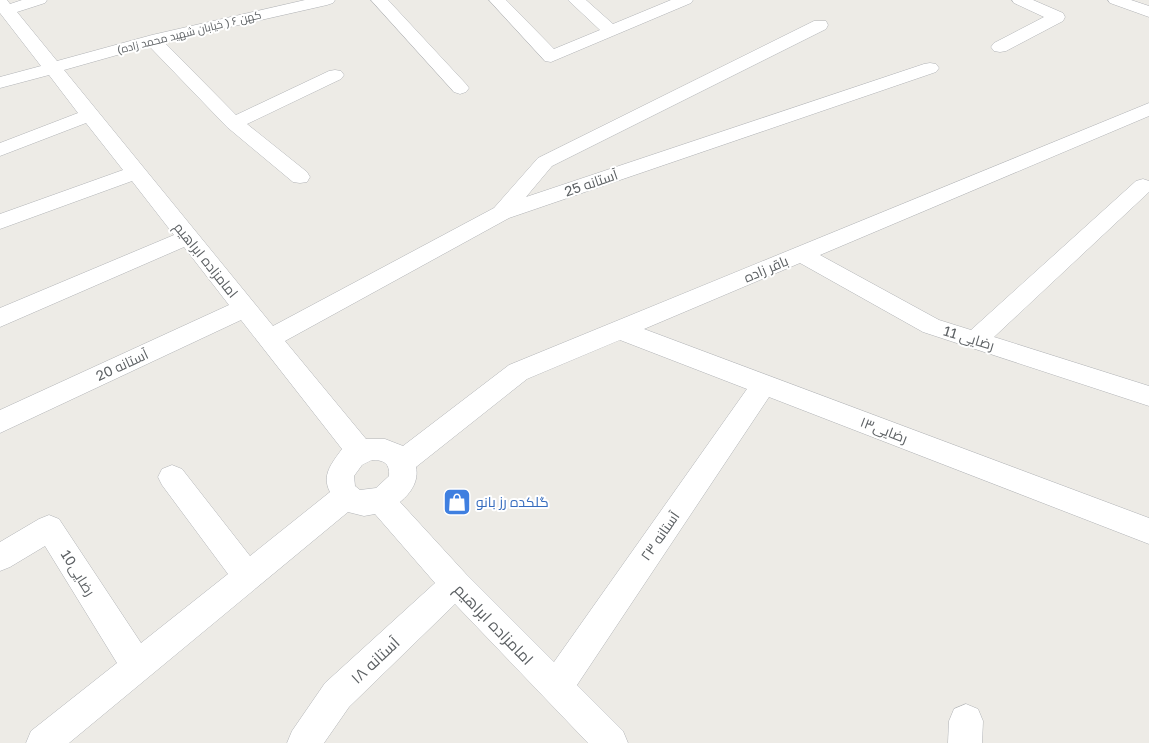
<svg xmlns="http://www.w3.org/2000/svg" width="1149" height="743" font-family="'Golos Text',Cairo,sans-serif">
<style>
.lines{fill:none;stroke-linecap:round;stroke-linejoin:round}
.minor-casing{stroke:#b1b3b6;stroke-width:1}
.minor{fill:#fff;fill-rule:evenodd}
.labels{text-anchor:middle;stroke-width:4;stroke-linejoin:round;paint-order:stroke}
.far-street-label{font-size:11px;fill:#5d6164;stroke:#fff}
.street-label{font-size:14px;fill:#5d6164;stroke:#fff}
.shop-label{font-size:14px;fill:#366cbe;stroke:#fff;text-anchor:start}
.near-street-label{font-size:16px;fill:#5d6164;stroke:#fff}
</style>
<rect width="100%" height="100%" fill="#edebe6"/>
<g class="lines">
<g class="minor-casing">
<g id="minor">
<path d="M0,0H7L10,4L22,0H47L45,3L17,12L57,61L152,35L305,0H335L333,3L327,5L164,42L236,115L329,71L335,70L341,71L344,75L341,79L247,124L307,172L310,177L307,182L300,183L293,182L227,127L149,46L64,70L273,326L494,208L538,158L814,21H826L828,25L826,29L552,166L526,197L924,64L930,63L936,64L939,68L936,72L509,218L285,341L366,439H385L403,446L509,365L1149,103V116L820,255L939,320L971,330L1136,181L1143,179L1149,181V192L994,337L1149,386V406L923,332L800,263L644,329L1149,518V544L769,397L577,685L623,731L628,743H588L455,604L349,707L324,743H287L292,731L325,683L435,583L375,514L364,516L348,512L69,743H26L31,731L117,663L45,546L10,567L0,571V542L39,519L49,515L59,519L141,643L228,574L162,485L158,477L162,469L172,465L182,469L250,556L330,492C321,475 332,463 342,449L241,320L0,433V410L229,305L184,247L0,327V308L174,235L132,181L0,229V214L123,170L86,123L0,156V143L78,113L49,75L0,88V77L41,66L0,13ZM620,340L747,389L554,662L466,574L400,502C411,493 419,481 416,467L527,379ZM372,460C384,460 390,463 389,476L376,488L360,490L355,486L354,476L362,465Z"/>
<path d="M371,0H388L466,84L469,88L466,92L460,94L454,92Z"/>
<path d="M489,0H506L554,49L600,30L568,0H586L613,24L671,0H693L691,3L551,62L545,61Z"/>
<path d="M1012,0H1033L1063,13L1065,17L1063,21L1006,51L1000,52L994,51L991,47L994,43L1044,17L1014,3Z"/>
<path d="M1108,0H1131L1149,6V17L1110,3Z"/>
<path d="M966,704L978,709L983,721L982,743H948L949,721L954,709Z"/>
</g>
</g>
<use href="#minor" class="minor"/>
</g>
<defs>
<g id="shop-square" transform="scale(1.4375)"><rect x="-9" y="-9" width="18" height="18" rx="4" fill="#3f7fe0" stroke="#fff"/><path d="M-5-2.5h2.3a2.7 3.5 0 0 1 5.4 0H5L5.5 6h-11ZM-1.5-2.5h3a1.5 2.3 0 0 0-3 0Z" fill="#fff"/></g>
</defs>
<g fill-rule="evenodd">
<use href="#shop-square" x="457" y="502"/>
</g>
<g class="labels">
<g class="far-street-label">
<text transform="translate(189 32) rotate(-14)" y="4">کهن ۶ ( خیابان شهید محمد زاده)</text>
</g>
<g class="street-label">
<text transform="translate(591 183) rotate(-19)" y="5">آستانه 25</text>
<text transform="translate(206 260) rotate(51)" y="5">امامزاده ابراهیم</text>
<text transform="translate(766 269) rotate(-23)" y="5">باقر زاده</text>
<text transform="translate(969 338) rotate(17)" y="5">رضایی 11</text>
<text transform="translate(122 365) rotate(-25)" y="5">آستانه 20</text>
<text transform="translate(884 430) rotate(21)" y="5">رضایی۱۳</text>
<text transform="translate(660 536) rotate(-55)" y="5">آستانه ۲۳</text>
<text transform="translate(78 573) rotate(58)" y="5">رضایی10</text>
</g>
<g class="shop-label">
<text x="476" y="507">گلکده رز بانو</text>
</g>
<g class="near-street-label">
<text transform="translate(494 624) rotate(46)" y="6">امامزاده ابراهیم</text>
<text transform="translate(375 660) rotate(-43)" y="6">آستانه ۱۸</text>
</g>
</g>
</svg>
